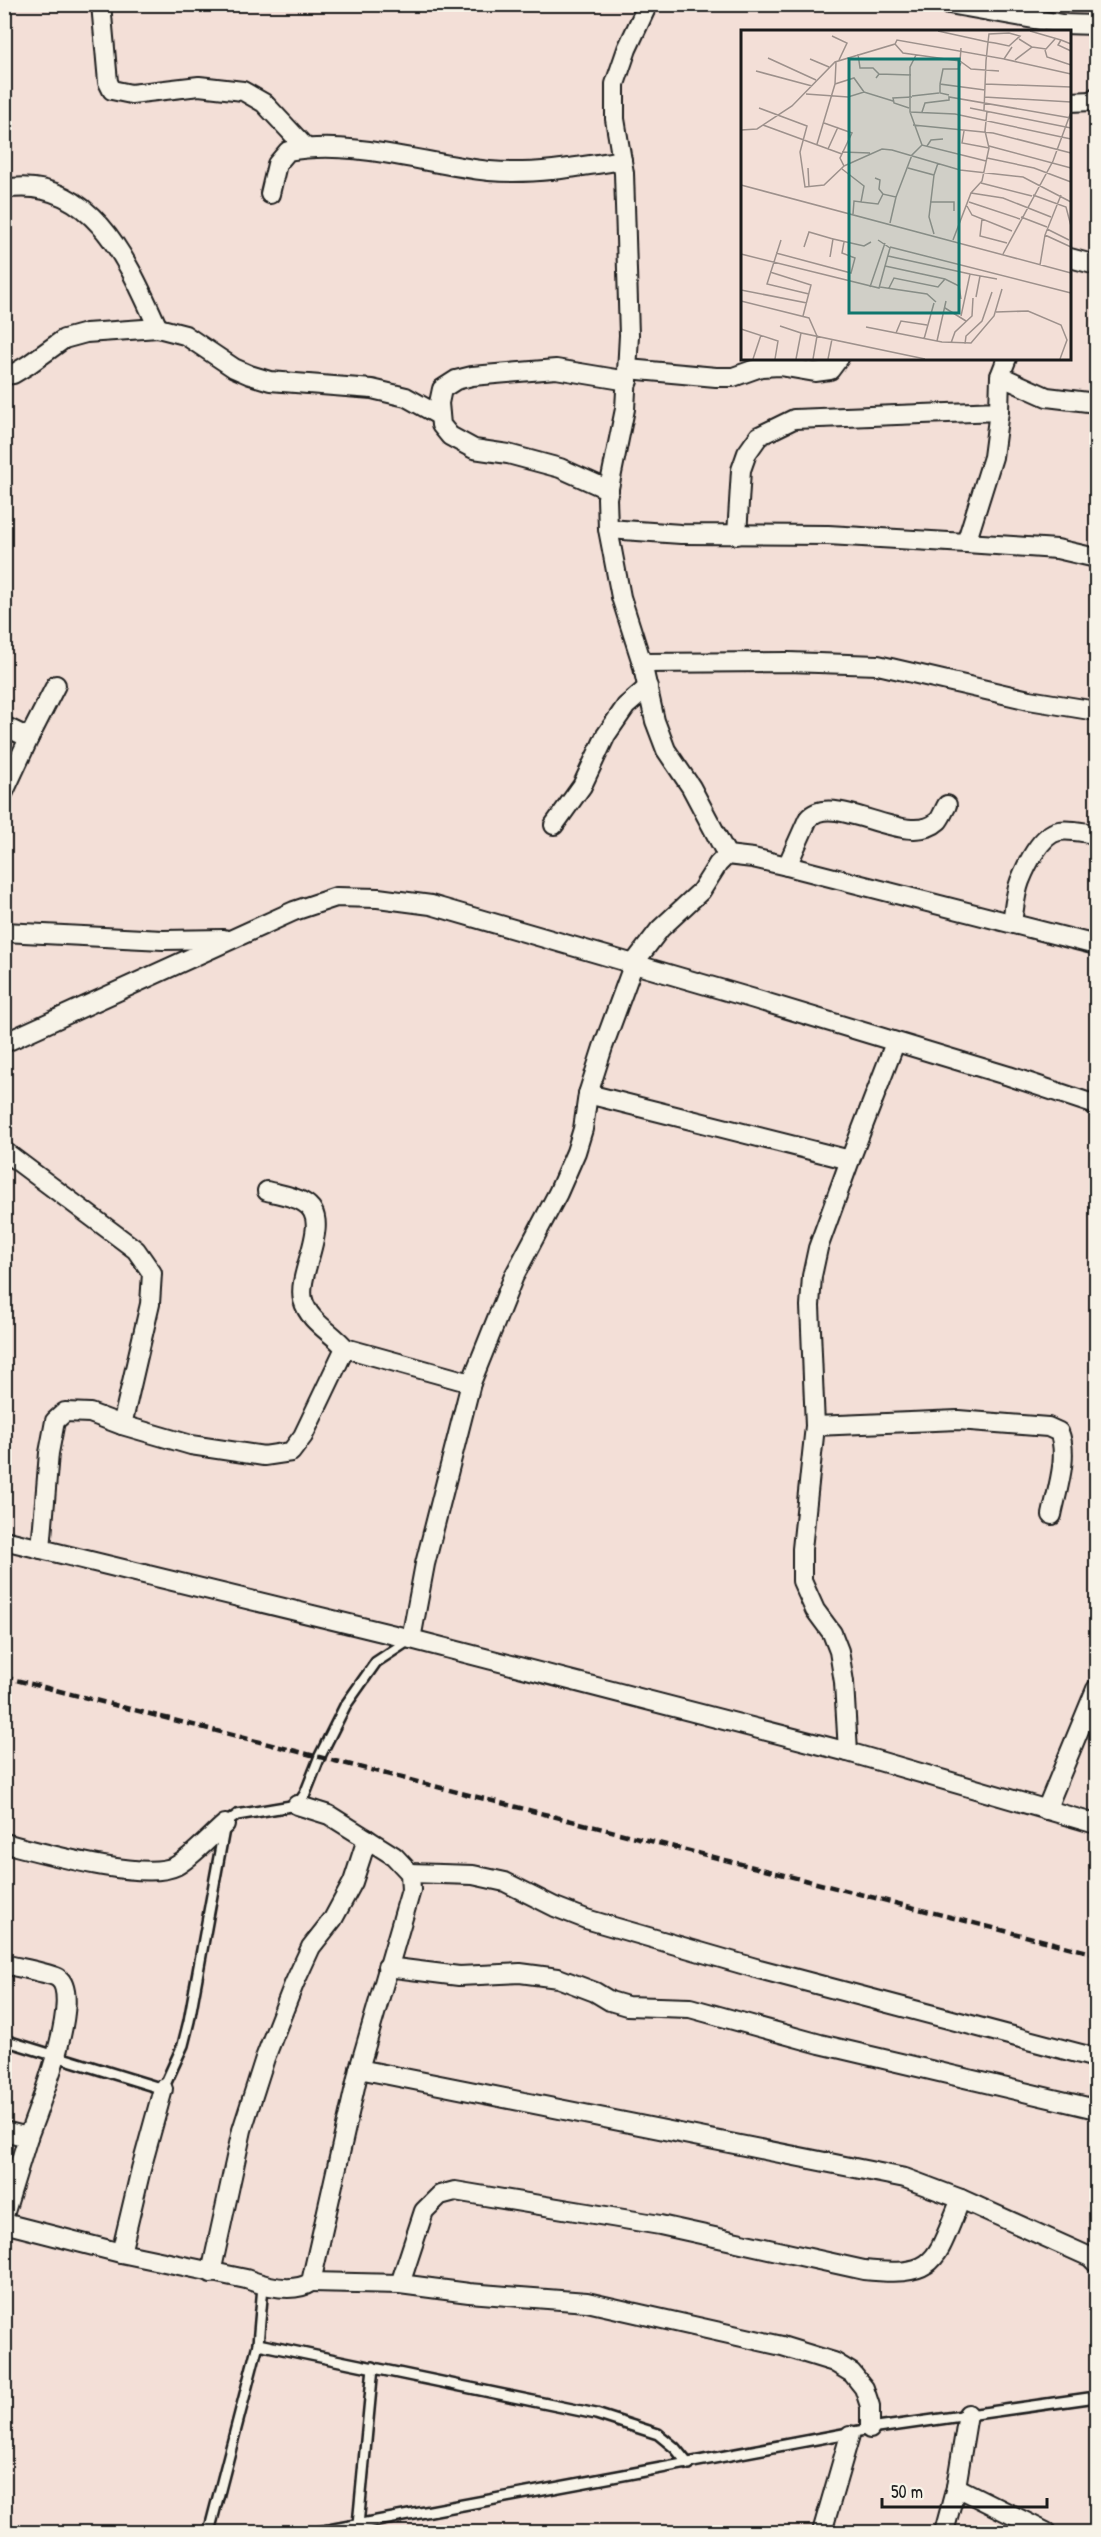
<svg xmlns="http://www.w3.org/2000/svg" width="1101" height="2537" font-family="'Patrick Hand',sans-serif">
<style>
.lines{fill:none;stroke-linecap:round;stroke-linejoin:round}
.service-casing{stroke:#1c1c1c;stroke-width:14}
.minor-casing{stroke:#1c1c1c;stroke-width:22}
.service{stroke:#f7f3e8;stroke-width:9}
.minor{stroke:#f7f3e8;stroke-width:18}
.rail{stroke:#1c1c1c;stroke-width:4.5;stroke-dasharray:9 4.5;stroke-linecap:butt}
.inset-road{fill:none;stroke:#9d918c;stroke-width:1.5}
.view{fill:#0f766e;fill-opacity:0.15;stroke:#0f766e;stroke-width:3}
.inset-edge{fill:none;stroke:#1c1c1c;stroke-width:3}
</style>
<rect width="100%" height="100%" fill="#f3dfd7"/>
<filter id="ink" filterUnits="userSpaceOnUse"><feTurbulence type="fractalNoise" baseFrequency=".0167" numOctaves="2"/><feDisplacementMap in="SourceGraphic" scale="12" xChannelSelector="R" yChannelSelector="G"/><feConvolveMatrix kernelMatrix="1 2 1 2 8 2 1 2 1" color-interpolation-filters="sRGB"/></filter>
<g filter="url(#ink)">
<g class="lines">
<g class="service-casing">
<g id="service">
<path d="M4,2040L163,2089L183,2045L189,2021L225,1824L237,1815L297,1805L305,1794L320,1756L345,1706L376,1662L411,1639"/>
<path d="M258,2344L596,2414L658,2434L675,2448L689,2465"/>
<path d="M358,2525L373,2367"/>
<path d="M209,2532L258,2344L263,2286"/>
<path d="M318,2532L870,2429L1096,2397"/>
</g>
</g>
<g class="minor-casing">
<g id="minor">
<path d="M101,4L108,82L112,90L131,94L199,86L243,91L264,103L306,148"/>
<path d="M648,4L627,49L615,84V119L624,173L629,335L625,409L607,498L608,529L681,534L828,535L966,543L1057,549L1096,558"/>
<path d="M949,4L1062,24L1096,25"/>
<path d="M1070,102L1092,101L1096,97"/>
<path d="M4,189C92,174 129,264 158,328"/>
<path d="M270,194L277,164L288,151C355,139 423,164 489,171C532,175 579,167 622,160"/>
<path d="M1070,258L1096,265"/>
<path d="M628,369L716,377H733L761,367L780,366L815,372L830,370L839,358"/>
<path d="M4,375L13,374L28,365L64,339L86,333L158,328L185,335L234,368L250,375L270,381L372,389L406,397L440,416"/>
<path d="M1000,376L1007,358"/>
<path d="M609,490L560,468L508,454L474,449L450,436L441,425L439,403L442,389L456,380L472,376L556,369L628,381"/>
<path d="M608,529L621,597L642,663L655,721L666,750L691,787L727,855"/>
<path d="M737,535L741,470L747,453L759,436L794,419L999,411L1000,376L1047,397L1096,403"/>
<path d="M966,543L993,457L999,411"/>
<path d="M642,663L788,662L878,665L1029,700L1096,711"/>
<path d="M4,726L29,738L4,792"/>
<path d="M29,738L56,685"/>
<path d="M554,825L582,786L606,735L626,706L648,687"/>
<path d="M787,866L808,819C832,789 907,850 938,821C941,818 944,810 947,805"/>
<path d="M1012,923C1014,910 1015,894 1020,881C1026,866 1041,834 1059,831C1071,829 1085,833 1096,834"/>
<path d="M4,932L163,940L224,939"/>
<path d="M4,1043L294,911L336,897L378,898L431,905L751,998L1009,1076L1096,1105"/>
<path d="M588,1094L850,1160L895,1043"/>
<path d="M4,1151L136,1250L152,1273L150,1304L122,1425L90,1413L65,1412L55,1421L49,1453L41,1549"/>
<path d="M267,1191C278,1194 293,1196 303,1202C335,1219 296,1271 303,1300C309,1322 332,1332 345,1348"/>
<path d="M471,1383L514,1276L558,1193L576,1152L583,1129L588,1094L603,1047L634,963L660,929L701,891L718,864L727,855L753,858L787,866L1096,945"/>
<path d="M122,1425L191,1445L264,1456L291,1452L303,1436L345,1348L471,1383L425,1564L411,1639"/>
<path d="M815,1426L958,1420L1048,1427L1059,1432C1069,1456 1057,1490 1052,1515"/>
<path d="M4,1540L411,1639L848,1752L1096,1824"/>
<path d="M848,1752L844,1682L839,1651L832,1633L815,1610L802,1581V1549L815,1426L810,1306L812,1276L818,1248L850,1160"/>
<path d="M1046,1810L1096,1689"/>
<path d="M4,1843C40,1852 145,1882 176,1866C190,1859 212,1835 225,1824"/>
<path d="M410,1873L473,1875L505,1882L555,1907L586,1919L759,1969L1096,2058"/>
<path d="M4,1964C15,1967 51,1973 58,1978C84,1996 37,2112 28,2137L4,2131"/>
<path d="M387,1967L459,1976L520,1973L558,1978L595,1992L610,2001L627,2006L690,2008L820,2044L1096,2109"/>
<path d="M359,2069L905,2178L961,2199L1090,2257L1096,2263"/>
<path d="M4,2215L28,2137"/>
<path d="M4,2223L121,2253L246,2279C265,2286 293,2294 311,2282L359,2069L411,1890L410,1873L394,1856L329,1815L297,1805"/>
<path d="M121,2253L141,2169L163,2089"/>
<path d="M211,2273L242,2130L265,2058L294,1984L311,1947L333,1919L353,1882L367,1839"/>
<path d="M311,2282L400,2284L469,2293L587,2302L782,2346L834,2362L852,2373L864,2388L870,2406V2429"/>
<path d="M400,2284L424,2211L440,2195L455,2191L660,2225L864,2270C939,2278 935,2260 961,2199"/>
<path d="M956,2487L1046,2532"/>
<path d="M822,2532L850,2435"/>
<path d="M944,2532L956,2487L968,2414"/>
</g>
</g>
<use href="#service" class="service"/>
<use href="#minor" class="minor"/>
<path class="rail" d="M4,1677L1096,1954"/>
</g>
</g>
<g transform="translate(741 30)">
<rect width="330" height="330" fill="#f3dfd7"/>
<path class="inset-road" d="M197,1L247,12L254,13L268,16L279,6L268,3L248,4L247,12L245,31L243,80M289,1L320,10M91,6L106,13L98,30M154,14L162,23L219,31M330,14L320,10L317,15L330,21M291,17L305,19L314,9M220,18L219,31L230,39L258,41M304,20L306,27L330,35M117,24L119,38H132L138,44M175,25L169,37V82L214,84L330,109M27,28L75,50M69,29L88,37M263,29L330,44M274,30L291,17L278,9M220,33L217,39H202L199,54L244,60M15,41L71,56M135,48L138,44L170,45M94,54L113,48L123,62M199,54V63L208,65M244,54L330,57M65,64L107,67L123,62L152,71M171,66L198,63M243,67L330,72M18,78L66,96L59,122L64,157L83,155L103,136M168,78L153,73L152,68L171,67M229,78L330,98M169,82L181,115M181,82L184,73L208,70V67L330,88M83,93L111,103L99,128L103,136L141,119L151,120L219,140L282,147L330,172M22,95L101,124M172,95L252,103L330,123M0,100L16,99L51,76L94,32L154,14L156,10L263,29L271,17M223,101L221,113L248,118M76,114L94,54L95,32M186,116L190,110L202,109M248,116L330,138M87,119L97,97M101,122L129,123M246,128L293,138L330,152M67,138L68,157M167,138L193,145L197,133M101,139L123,156L120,172L113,171L112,184M134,148L139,150L138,159L142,164M240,153L291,166M0,155L330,243M230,163L262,168L310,187M292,165L325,177L330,196M320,165L304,205L330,217M155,167L171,125L181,115L245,131M120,172L137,174L142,164L155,167L149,193M189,172H213V181M228,172L279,189M226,176L231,185L271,201M280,187L306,197M241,189L239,206L266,213M306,199L328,210M193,204L188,187L193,145M40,210L26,254L68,264M212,210L230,163L241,151L248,118L244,101L246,81M63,217L68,202L92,209M149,217L330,263M35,223L110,243L114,228L101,223L103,212M0,224L138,258L149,218L137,210M262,224L312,131L330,82M147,226L229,244M89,227L92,209L123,216L130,212M299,235L304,205M144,236L204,249L218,256L220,269M29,242L70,255L62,286M129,257L144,213M139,257L186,264L195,272M148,258L153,248L197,257L204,249M0,260L66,273M235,267L239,246M0,271L68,288L76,306L72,329M204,278L225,291M255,282L287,281L320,295L326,310L319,329M220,286L229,244L256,249M39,296L60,303M125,297L201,312L230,313L253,286L261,259M0,299L37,311L34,329M155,303L160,291L186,295M183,309L193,273M196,311L205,271M210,313L214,302L231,286L232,268M224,314L225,306L241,291L251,262M12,329L20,305M55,329L60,303L184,329M87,329L91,309"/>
<path class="view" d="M108,29H218V283H108Z"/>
<rect width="330" height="330" class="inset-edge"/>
</g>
<rect width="1101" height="2537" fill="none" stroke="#f7f3e8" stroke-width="24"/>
<rect x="12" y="12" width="1077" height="2513" fill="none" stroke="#1c1c1c" stroke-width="2" filter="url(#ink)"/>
<path d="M882 2498v9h165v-9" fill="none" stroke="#1c1c1c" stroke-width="3"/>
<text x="891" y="2498" font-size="18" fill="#1c1c1c" stroke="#f7f3e8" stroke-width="4.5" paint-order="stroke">50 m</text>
</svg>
